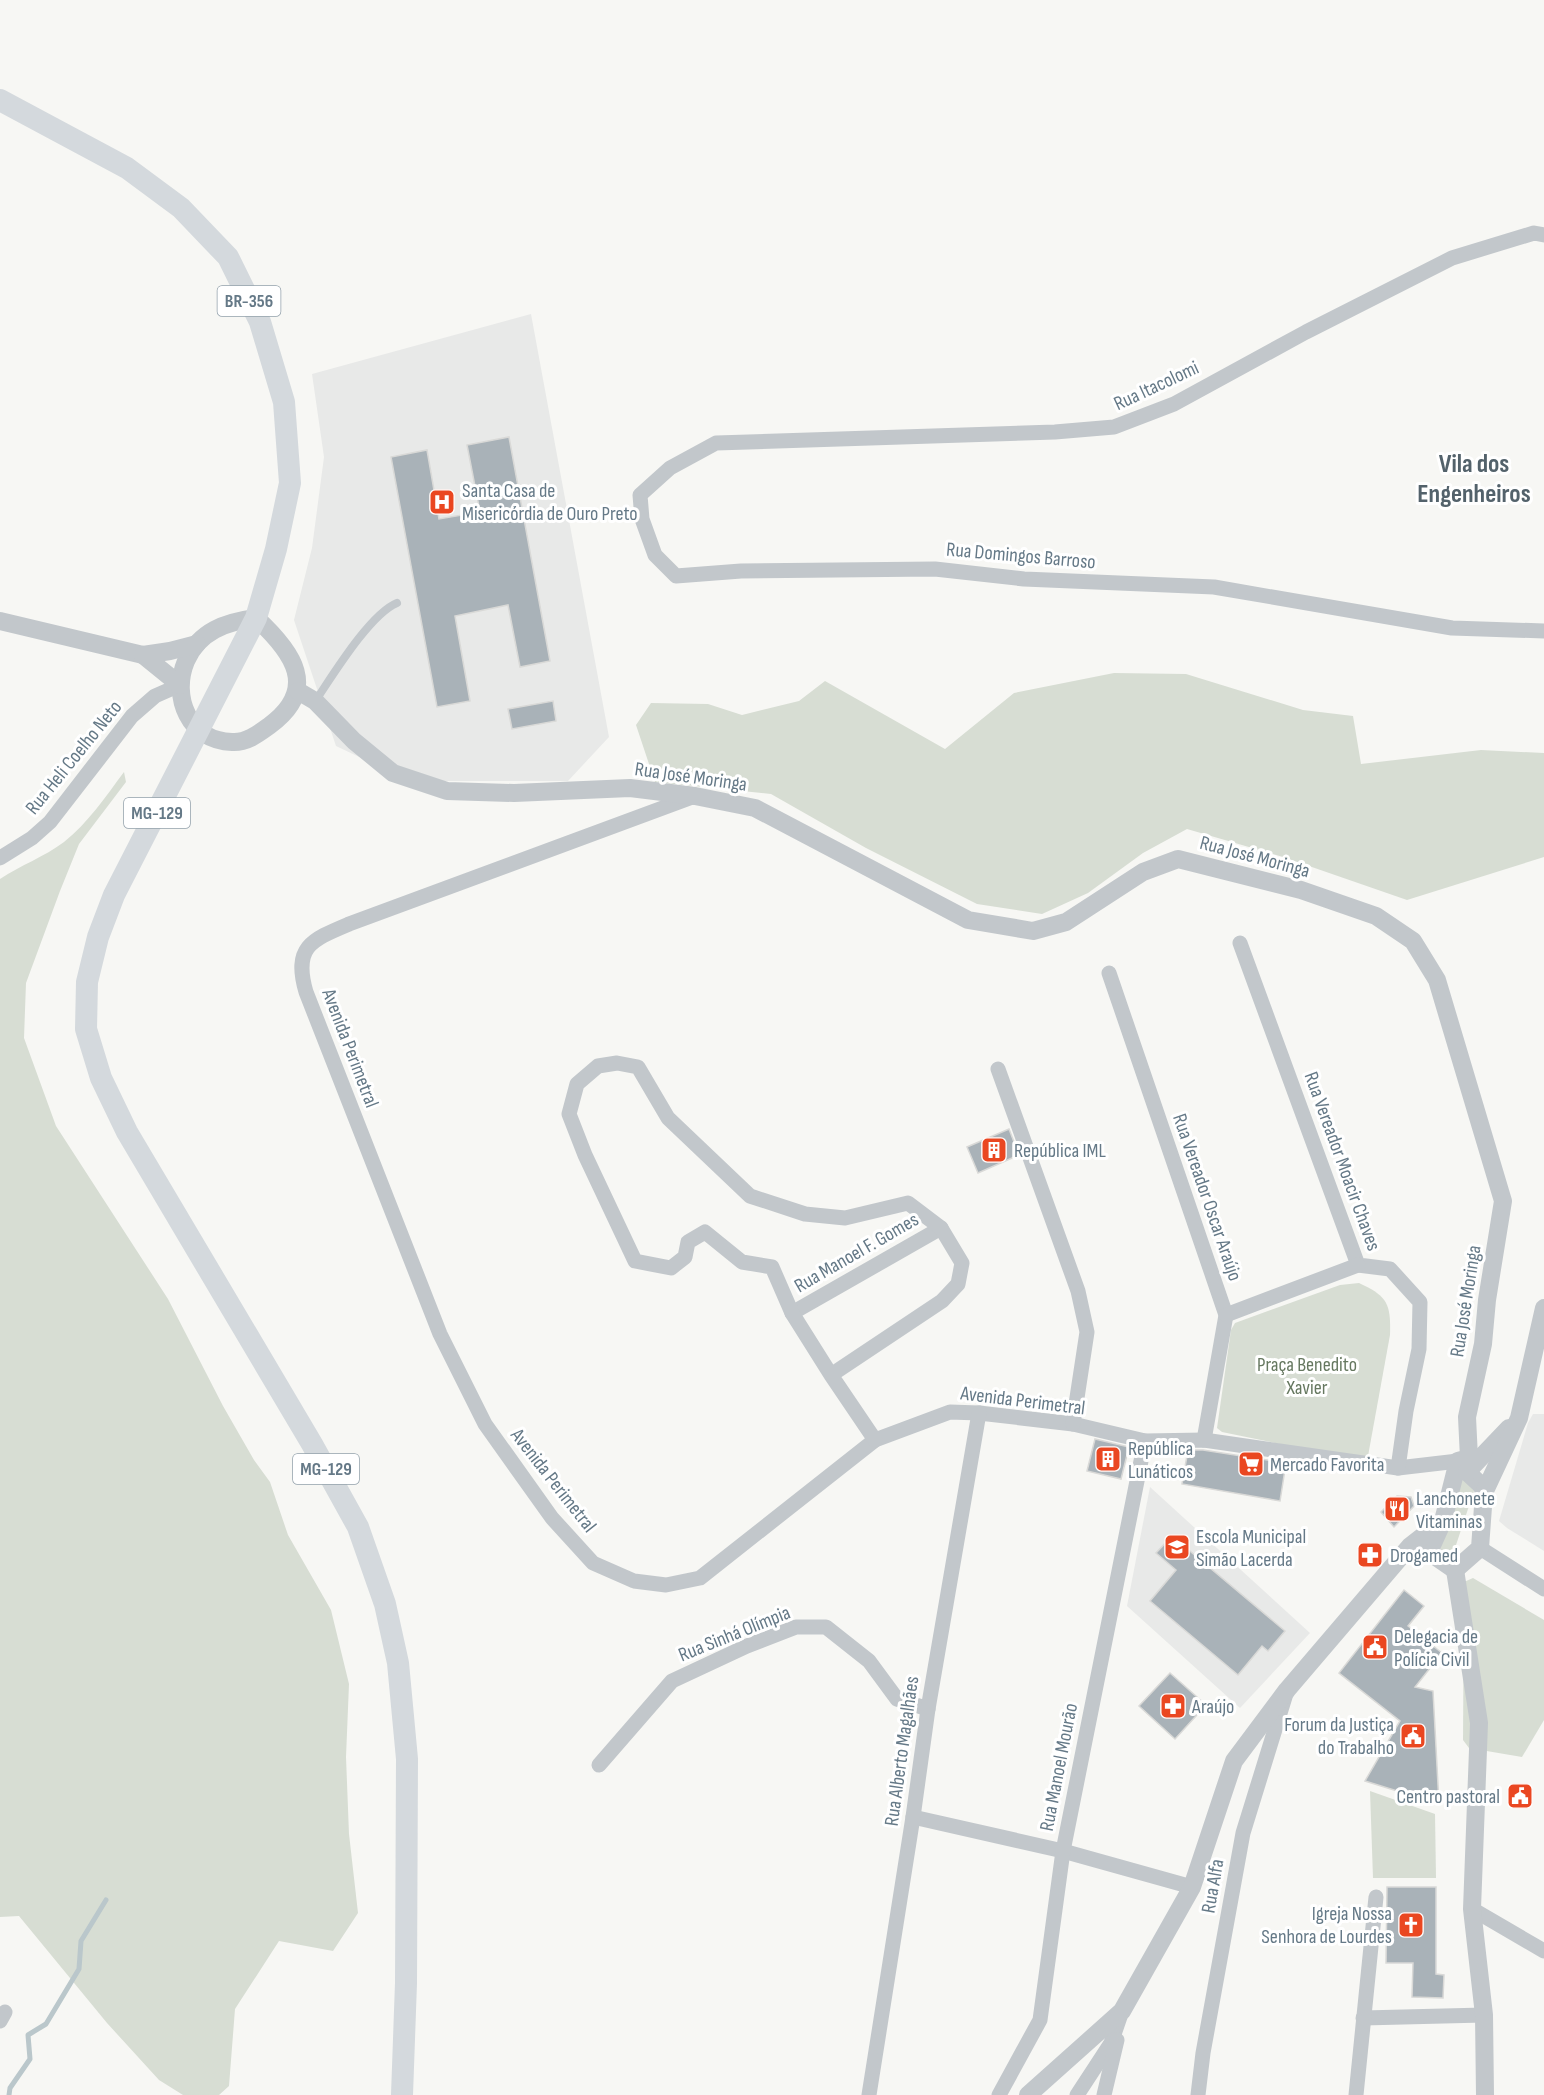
<svg xmlns="http://www.w3.org/2000/svg" width="1544" height="2095" font-family="'Sofia Sans Condensed',sans-serif">
<style>
.built{fill:#e8e9e8}
.green{fill:#d7ddd3}
.lines{fill:none;stroke-linecap:round;stroke-linejoin:round}
.stream{stroke:#bac7cb;stroke-width:5}
.building{fill:#a9b2b8;stroke:#d9d9d7;stroke-width:1.5}
.service{stroke:#c2c7cb;stroke-width:8}
.minor{stroke:#c2c7cb;stroke-width:15}
.tertiary{stroke:#c2c7cb;stroke-width:18}
.primary{stroke:#d4d9dd;stroke-width:22}
.labels{text-anchor:middle;stroke-width:6;stroke-linejoin:round;paint-order:stroke}
.shield{fill:#fff;stroke:#93a1ab;stroke-width:1.5}
.shield-label{font-size:18px;font-weight:bold;fill:#657987}
.street-label{font-size:20px;fill:#657987;stroke:#fff}
.poi-label{font-size:20px;fill:#657987;stroke:#fff;text-anchor:start}
.park-label{font-size:20px;fill:#667860;stroke:#fff}
.district-label{font-size:26px;font-weight:bold;fill:#53626b;stroke:#fff}
</style>
<rect width="100%" height="100%" fill="#f7f7f4"/>
<g class="built">
<path d="M531,314L609,737L568,781H410L336,746L294,620L312,548L324,457L312,374Z"/>
<path d="M1533,1414H1544V1551L1507,1528L1499,1521L1528,1423Z"/>
<path d="M1150,1487L1310,1633L1240,1708L1127,1606Z"/>
</g>
<g class="green">
<path d="M1114,673L1186,674L1303,710L1353,716L1361,764L1481,750L1544,753V857L1407,900L1283,857L1187,829L1143,853L1088,893L1042,914L977,904L866,848L771,794L655,782L636,725L651,703L708,704L742,715L799,701L825,681L945,749L1014,693Z"/>
<path d="M124,772L126,782L79,844L60,891L26,983L24,1038L56,1126L168,1299L223,1406L254,1460L270,1482L288,1535L331,1610L349,1684L346,1757L349,1834L358,1913L333,1951L279,1941L235,2009L229,2086L219,2095H183L159,2080L107,2023L19,1916L0,1917V879C21,865 44,857 64,842C88,823 106,796 124,772Z"/>
<path d="M1359,1283C1387,1296 1391,1303 1390,1335L1368,1456L1358,1460L1222,1432L1217,1428L1231,1330L1235,1323L1340,1285Z"/>
<path d="M1464,1479L1475,1488L1453,1554L1449,1556L1437,1552L1455,1480Z"/>
<path d="M1473,1578L1544,1620V1720L1522,1757L1469,1748L1463,1740L1464,1582Z"/>
<path d="M1370,1791L1435,1814L1436,1878H1373Z"/>
</g>
<g class="lines">
<path class="stream" d="M9,2095L10,2088L30,2059L28,2035L46,2024L79,1969L81,1941L106,1900"/>
</g>
<g class="building">
<path d="M509,437L550,661L520,667L508,605L455,616L470,701L437,707L391,457L427,450L439,519L480,512L467,445Z"/>
<path d="M553,701L556,721L512,729L508,709Z"/>
<path d="M1009,1129L1019,1155L978,1173L967,1147Z"/>
<path d="M1095,1439L1129,1447L1121,1479L1087,1471Z"/>
<path d="M1188,1450H1203L1286,1463L1280,1501L1182,1484Z"/>
<path d="M1397,1496L1411,1497L1414,1506L1394,1527L1381,1512Z"/>
<path d="M1172,1536L1285,1631L1268,1651L1262,1646L1238,1675L1150,1601L1176,1570L1156,1553Z"/>
<path d="M1404,1590L1424,1606L1408,1626L1442,1653L1415,1687L1433,1691L1439,1804L1365,1781L1400,1721L1339,1673Z"/>
<path d="M1170,1673L1206,1705L1175,1739L1139,1706Z"/>
<path d="M1387,1887H1436V1974L1444,1975L1443,1998L1412,1997L1413,1963H1386Z"/>
</g>
<g class="lines">
<path class="service" d="M316,700C333,675 370,614 397,603"/>
<g class="minor">
<path d="M1544,235L1534,233L1452,258L1306,332L1174,404L1114,427L1055,432L716,443L670,468L640,495L642,519L655,555L676,576L741,571L935,569L1024,579L1214,587L1452,628L1544,631"/>
<path d="M695,796L349,924C311,940 293,947 306,992L440,1334L485,1424L552,1518L593,1563L634,1581L666,1585L700,1578L875,1440L950,1412L979,1413L1073,1424L1145,1441L1204,1440L1398,1468L1458,1461"/>
<path d="M0,858L32,838L50,822L132,716L155,696L180,685"/>
<path d="M1240,943L1358,1265L1390,1269L1420,1302L1419,1349L1406,1411L1398,1468"/>
<path d="M1109,973L1226,1315L1204,1440"/>
<path d="M998,1069L1078,1291L1087,1332L1073,1424"/>
<path d="M792,1313L941,1228"/>
<path d="M1226,1315L1358,1265"/>
<path d="M831,1375L792,1313L772,1267L742,1262L705,1232L688,1242L685,1257L671,1268L635,1261L585,1155L569,1114L577,1084L598,1066L617,1063L638,1067L668,1118L750,1196L805,1214L845,1218L908,1203L941,1228L962,1263L958,1284L942,1301L831,1375L875,1440"/>
<path d="M1480,1548L1544,1589"/>
<path d="M599,1765L672,1681L747,1646L796,1627H826L869,1661L897,1699L928,1709"/>
<path d="M913,1817L1063,1851L1192,1887"/>
<path d="M1472,1909L1544,1951"/>
<path d="M1363,2018L1484,2015"/>
<path d="M0,2021L5,2012"/>
<path d="M869,2095L913,1817L928,1709L979,1413"/>
<path d="M999,2095L1040,2020L1063,1851L1145,1441"/>
<path d="M1077,2095L1111,2043L1122,2011"/>
<path d="M1104,2095L1117,2040"/>
<path d="M1198,2095L1203,2053L1243,1833L1285,1697"/>
<path d="M1356,2095L1376,1897"/>
</g>
<g class="tertiary">
<path d="M256,618C293,652 320,689 269,726C258,734 246,743 232,742C189,741 171,697 186,661C199,631 226,622 256,618Z"/>
<path d="M0,621L143,655L170,651L197,644"/>
<path d="M143,655L180,685"/>
<path d="M298,691L315,701L354,741L393,773L447,791L514,793L630,788L695,796L755,808L968,920L1033,931L1066,922L1143,872L1178,859L1301,890L1376,916L1413,941L1437,980L1503,1201L1487,1300L1483,1344L1467,1417L1469,1458L1467,1472L1482,1486L1484,1493L1480,1548L1455,1570L1429,1552L1443,1521L1458,1461L1469,1458"/>
<path d="M1467,1472L1509,1428"/>
<path d="M1484,1493L1519,1418L1544,1308"/>
<path d="M1455,1570L1479,1723L1472,1909L1484,2015L1485,2095"/>
<path d="M1028,2095L1122,2011L1192,1887L1234,1761L1287,1690L1410,1546L1441,1522"/>
</g>
<path class="primary" d="M0,100L127,168L181,208L228,257L260,322L284,402L290,483L276,549L256,618L114,895L98,937L87,982L86,1029L101,1078L127,1132L312,1444L358,1527L385,1604L398,1663L407,1759L406,1983L402,2095"/>
</g>
<defs>
<g id="hospital-square" transform="scale(1.35)"><rect x="-9" y="-9" width="18" height="18" rx="4" fill="#ea4721" stroke="#fff"/><path d="M-5-5h3v3.5h4V-5h3V5h-3V1.5h-4V5h-3Z" fill="#fff"/></g>
<g id="building-square" transform="scale(1.35)"><rect x="-9" y="-9" width="18" height="18" rx="4" fill="#ea4721" stroke="#fff"/><path d="M-4-6H4V6H1V3H-1V6H-4ZM-2.5-4.3h1.7v1.8h-1.7ZM.8-4.3h1.7v1.8H.8ZM-2.5-1h1.7V.8h-1.7ZM.8-1h1.7V.8H.8Z" fill="#fff"/></g>
<g id="supermarket-square" transform="scale(1.35)"><rect x="-9" y="-9" width="18" height="18" rx="4" fill="#ea4721" stroke="#fff"/><path d="M-6-5.5h2.5l.6 2H6L4.5 2H-2.5L-4.4-4H-6ZM-1.5 3.2a1.3 1.3 0 1 0 .1 0ZM3 3.2a1.3 1.3 0 1 0 .1 0Z" fill="#fff"/></g>
<g id="restaurant-square" transform="scale(1.35)"><rect x="-9" y="-9" width="18" height="18" rx="4" fill="#ea4721" stroke="#fff"/><path d="M-5-6h1v4h1v-4h1v4h1v-4h1v5L-1.5 .5V6h-2V.5L-5-1ZM5-6V6H3V1.5H1.5Q1.5-4 5-6Z" fill="#fff"/></g>
<g id="school-square" transform="scale(1.35)"><rect x="-9" y="-9" width="18" height="18" rx="4" fill="#ea4721" stroke="#fff"/><path d="M0-5L7-2L0 1L-7-2ZM-4 1L0 2.5L4 1V4Q0 6-4 4Z" fill="#fff"/></g>
<g id="pharmacy-square" transform="scale(1.35)"><rect x="-9" y="-9" width="18" height="18" rx="4" fill="#ea4721" stroke="#fff"/><path d="M-2-6h4v4h4v4h-4v4h-4v-4h-4v-4h4Z" fill="#fff"/></g>
<g id="civic-square" transform="scale(1.35)"><rect x="-9" y="-9" width="18" height="18" rx="4" fill="#ea4721" stroke="#fff"/><path d="M-.6-6.5H3V-4.5H.6V-3L4-1V1h2V6H-6V1h2V-1L-.6-3ZM-1.2 2.5V6h2.4V2.5Z" fill="#fff"/></g>
<g id="church-square" transform="scale(1.35)"><rect x="-9" y="-9" width="18" height="18" rx="4" fill="#ea4721" stroke="#fff"/><path d="M-1.2-6h2.4v3.5h3.3v2.4h-3.3V6h-2.4V-.1h-3.3v-2.4h3.3Z" fill="#fff"/></g>
</defs>
<g fill-rule="evenodd">
<use href="#hospital-square" x="442" y="502"/>
<use href="#building-square" x="994" y="1150"/>
<use href="#building-square" x="1108" y="1459"/>
<use href="#supermarket-square" x="1251" y="1464"/>
<use href="#restaurant-square" x="1397" y="1509"/>
<use href="#school-square" x="1177" y="1547"/>
<use href="#pharmacy-square" x="1370" y="1555"/>
<use href="#civic-square" x="1375" y="1647"/>
<use href="#pharmacy-square" x="1173" y="1706"/>
<use href="#civic-square" x="1413" y="1736"/>
<use href="#civic-square" x="1520" y="1796"/>
<use href="#church-square" x="1411" y="1925"/>
</g>
<g class="labels">
<g class="shield">
<rect x="217.5" y="286" width="63" height="30" rx="4.5"/>
<rect x="124" y="798" width="66" height="30" rx="4.5"/>
<rect x="293" y="1454" width="66" height="30" rx="4.5"/>
</g>
<g class="shield-label">
<text x="249" y="307">BR-356</text>
<text x="157" y="819">MG-129</text>
<text x="326" y="1475">MG-129</text>
</g>
<g class="street-label">
<text transform="translate(1156 385) rotate(-25)" y="7">Rua Itacolomi</text>
<text transform="translate(1021 555) rotate(5)" y="7">Rua Domingos Barroso</text>
<text transform="translate(73 757) rotate(-51)" y="7">Rua Heli Coelho Neto</text>
<text transform="translate(691 776) rotate(8)" y="7">Rua José Moringa</text>
<text transform="translate(1255 856) rotate(15)" y="7">Rua José Moringa</text>
<text transform="translate(351 1048) rotate(69)" y="7">Avenida Perimetral</text>
<text transform="translate(1343 1161) rotate(70)" y="7">Rua Vereador Moacir Chaves</text>
<text transform="translate(1208 1197) rotate(71)" y="7">Rua Vereador Oscar Araújo</text>
<text transform="translate(856 1252) rotate(-30)" y="7">Rua Manoel F. Gomes</text>
<text transform="translate(1465 1301) rotate(-81)" y="7">Rua José Moringa</text>
<text transform="translate(1023 1400) rotate(7)" y="7">Avenida Perimetral</text>
<text transform="translate(554 1480) rotate(52)" y="7">Avenida Perimetral</text>
<text transform="translate(734 1633) rotate(-22)" y="7">Rua Sinhá Olímpia</text>
<text transform="translate(901 1751) rotate(-82)" y="7">Rua Alberto Magalhães</text>
<text transform="translate(1058 1767) rotate(-79)" y="7">Rua Manoel Mourão</text>
<text transform="translate(1212 1886) rotate(-80)" y="7">Rua Alfa</text>
</g>
<g class="poi-label">
<text x="462" y="497">Santa Casa de<tspan x="462" dy="23">Misericórdia de Ouro Preto</tspan></text>
<text x="1014" y="1157">República IML</text>
<text x="1128" y="1455">República<tspan x="1128" dy="23">Lunáticos</tspan></text>
<text x="1270" y="1471">Mercado Favorita</text>
<text x="1416" y="1505">Lanchonete<tspan x="1416" dy="23">Vitaminas</tspan></text>
<text x="1196" y="1543">Escola Municipal<tspan x="1196" dy="23">Simão Lacerda</tspan></text>
<text x="1390" y="1562">Drogamed</text>
<text x="1394" y="1643">Delegacia de<tspan x="1394" dy="23">Polícia Civil</tspan></text>
<text x="1192" y="1713">Araújo</text>
<text x="1394" y="1731" text-anchor="end">Forum da Justiça<tspan x="1394" dy="23">do Trabalho</tspan></text>
<text x="1500" y="1803" text-anchor="end">Centro pastoral</text>
<text x="1392" y="1920" text-anchor="end">Igreja Nossa<tspan x="1392" dy="23">Senhora de Lourdes</tspan></text>
</g>
<g class="park-label">
<text x="1307" y="1371">Praça Benedito<tspan x="1307" dy="23">Xavier</tspan></text>
</g>
<g class="district-label">
<text x="1474" y="472">Vila dos<tspan x="1474" dy="30">Engenheiros</tspan></text>
</g>
</g>
</svg>
